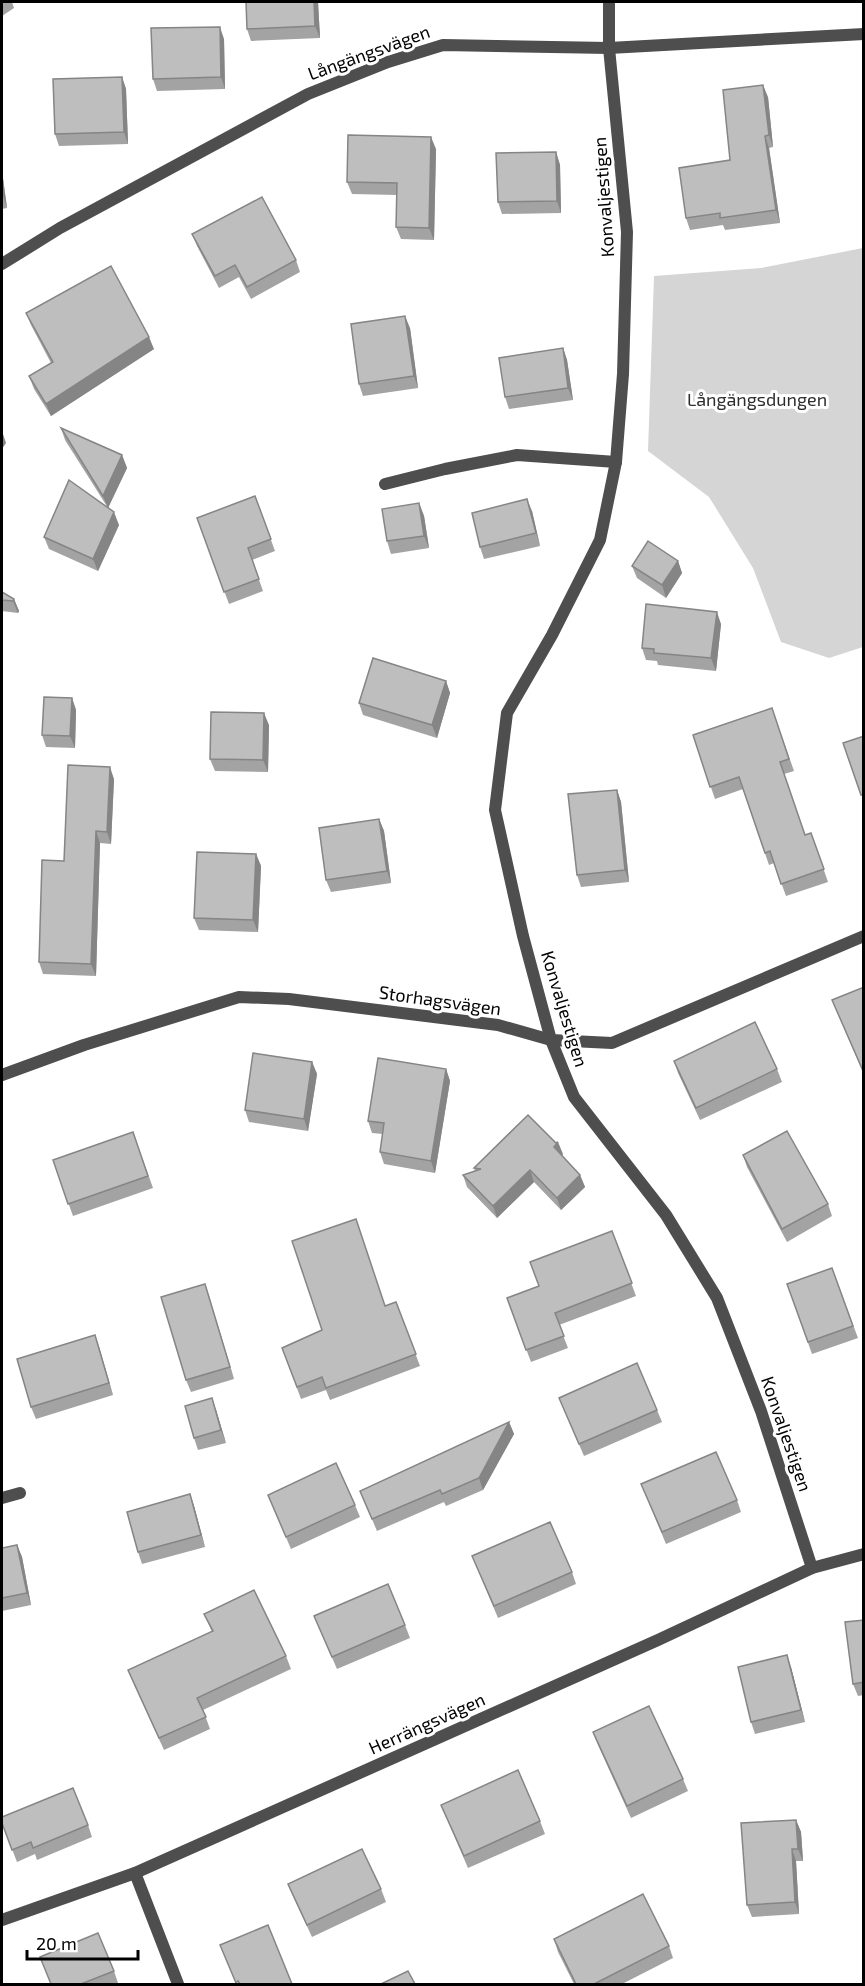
<svg xmlns="http://www.w3.org/2000/svg" width="865" height="1986" font-family="'Exo 2',sans-serif">
<style>
.green{fill:#d5d5d5}
.lines{fill:none;stroke-linecap:round;stroke-linejoin:round}
.minor{stroke:#4e4e4e;stroke-width:12}
.tertiary{stroke:#4e4e4e;stroke-width:12}
.wall{fill:#a3a3a3}
.shaded-wall{fill:#858585}
.building{fill:#bebebe;stroke:#858585;stroke-width:1.5}
.labels{text-anchor:middle;stroke-width:6;stroke-linejoin:round;paint-order:stroke}
.street-label{font-size:18px;fill:#000;stroke:#fff}
.park-label{font-size:18px;fill:#2c2c2c;stroke:#fff}
</style>
<rect width="100%" height="100%" fill="#fff"/>
<path class="green" d="M863,248V647L829,658L781,642L753,568L709,497L648,451L654,276L761,268Z"/>
<g class="lines">
<g class="minor">
<path d="M609,2V48L627,232L623,374L616,462L600,540L552,635L507,713L495,810L523,936L551,1040L574,1097L666,1215L717,1298L761,1411L812,1568"/>
<path d="M2,264L60,228L308,94L388,62L443,45L609,48L864,34"/>
<path d="M385,484L445,469L517,455L616,462"/>
<path d="M2,1075L84,1045L239,997L289,999L498,1025L551,1040L612,1043L864,936"/>
<path d="M2,1498L20,1493"/>
<path d="M135,1873L178,1984"/>
</g>
<path class="tertiary" d="M2,1920L135,1873L658,1640L812,1568L864,1554"/>
</g>
<g class="wall">
<path d="M2,2H12L14,8L2,16Z"/>
<path d="M318,2L320,38L251,41L247,29Z"/>
<path d="M224,39L225,89L157,91L153,79Z"/>
<path d="M122,77L126,89L128,144L59,146L55,134Z"/>
<path d="M768,97L773,147L769,148L780,223L725,230L723,225L690,230L686,218L730,160Z"/>
<path d="M436,149L434,240L401,239L396,227L397,195L352,194L347,182Z"/>
<path d="M556,152L560,165L561,213L502,214L498,202Z"/>
<path d="M2,171L7,208L2,209Z"/>
<path d="M192,234L296,260L300,272L251,299L239,277L219,288L197,246Z"/>
<path d="M26,313L154,349L51,416L34,389L29,376L51,363L31,325Z"/>
<path d="M410,328L418,388L363,396L359,384Z"/>
<path d="M563,348L567,360L573,400L509,409L505,397Z"/>
<path d="M61,428L122,455L127,468L108,508L65,440Z"/>
<path d="M255,496L275,551L252,560L263,591L229,604L197,518Z"/>
<path d="M419,503L424,516L429,548L391,554L387,541Z"/>
<path d="M532,511L540,546L484,559L480,547Z"/>
<path d="M119,525L98,571L49,549L44,537Z"/>
<path d="M678,561L682,573L666,598L637,578L632,566Z"/>
<path d="M2,592L14,599L19,611L18,613L2,611Z"/>
<path d="M721,624L716,671L658,665L657,661L646,660L642,648Z"/>
<path d="M446,681L450,693L437,738L363,715L359,703Z"/>
<path d="M72,698L76,710L75,748L46,747L42,735Z"/>
<path d="M772,708L794,771L784,774L805,835L811,833L828,882L786,896L774,863L769,865L743,789L715,799L693,735Z"/>
<path d="M269,725L268,772L215,771L210,759Z"/>
<path d="M114,779L111,844L100,843L96,976L43,974L39,962Z"/>
<path d="M617,790L621,802L629,882L581,887L577,875Z"/>
<path d="M379,819L384,831L391,883L331,892L326,880Z"/>
<path d="M256,854L261,866L258,932L199,930L194,918Z"/>
<path d="M864,987V1075L832,1000Z"/>
<path d="M674,1061L777,1069L782,1082L700,1120L678,1073Z"/>
<path d="M312,1062L317,1074L308,1131L249,1122L245,1110Z"/>
<path d="M446,1069L450,1081L435,1173L384,1164L380,1152L383,1134L372,1133L368,1121Z"/>
<path d="M133,1132L153,1188L73,1216L53,1160Z"/>
<path d="M563,1154L562,1156L580,1175L585,1187L561,1210L534,1182L497,1218L467,1187L463,1175L475,1171L474,1168Z"/>
<path d="M743,1155L828,1204L832,1216L787,1242L747,1167Z"/>
<path d="M612,1231L636,1296L559,1325L568,1348L531,1362L507,1298L539,1286Z"/>
<path d="M832,1268L858,1338L812,1354L787,1284Z"/>
<path d="M205,1284L234,1379L191,1392L186,1380Z"/>
<path d="M396,1302L420,1366L330,1400L326,1390L301,1399L282,1348Z"/>
<path d="M99,1347L113,1395L36,1419L31,1407Z"/>
<path d="M559,1398L657,1410L662,1422L584,1456Z"/>
<path d="M216,1410L226,1443L198,1450L194,1438Z"/>
<path d="M509,1422L514,1434L483,1490L446,1506L444,1502L377,1531L360,1491Z"/>
<path d="M641,1484L737,1500L741,1512L666,1544Z"/>
<path d="M190,1494L194,1506L205,1547L142,1564L138,1552Z"/>
<path d="M268,1495L355,1505L360,1517L291,1549Z"/>
<path d="M17,1545L22,1557L31,1605L2,1611V1548Z"/>
<path d="M472,1556L572,1572L576,1584L498,1618Z"/>
<path d="M204,1614L286,1656L291,1669L203,1710L210,1729L164,1750L133,1682L128,1670L212,1632Z"/>
<path d="M314,1616L405,1625L410,1638L337,1669Z"/>
<path d="M864,1620V1695L858,1696L853,1684Z"/>
<path d="M791,1667L805,1722L755,1734L751,1722Z"/>
<path d="M593,1732L683,1779L688,1791L631,1818L598,1745Z"/>
<path d="M441,1805L540,1821L545,1834L468,1868Z"/>
<path d="M796,1820L801,1832L803,1861H796L799,1914L752,1917L747,1905Z"/>
<path d="M2,1823L88,1825L92,1837L37,1860L35,1854L17,1862Z"/>
<path d="M288,1884L381,1889L386,1902L312,1937L293,1896Z"/>
<path d="M554,1939L669,1946L673,1958L622,1984H574L558,1952Z"/>
<path d="M114,1971L118,1983L115,1984H50Z"/>
</g>
<g class="shaded-wall">
<path d="M314,2H318L320,38L315,26Z"/>
<path d="M220,27L224,39L225,89L221,77Z"/>
<path d="M122,77L126,89L128,144L124,132Z"/>
<path d="M763,85L768,97L773,147L769,135Z"/>
<path d="M765,136L769,148L780,223L776,210Z"/>
<path d="M431,137L436,149L434,240L429,228Z"/>
<path d="M556,152L560,165L561,213L557,201Z"/>
<path d="M2,171L7,208L3,196L2,188Z"/>
<path d="M405,316L410,328L418,388L414,376Z"/>
<path d="M149,337L154,349L51,416L46,404Z"/>
<path d="M563,348L567,360L573,400L568,388Z"/>
<path d="M2,431L6,443L2,449Z"/>
<path d="M122,455L127,468L108,508L103,496Z"/>
<path d="M527,499L532,511L540,546L536,533Z"/>
<path d="M419,503L424,516L429,548L424,536Z"/>
<path d="M114,512L119,525L98,571L93,559Z"/>
<path d="M678,561L682,573L666,598L662,585Z"/>
<path d="M14,599L19,611L18,613L13,601Z"/>
<path d="M717,612L721,624L716,671L711,658Z"/>
<path d="M446,681L450,693L437,738L432,725Z"/>
<path d="M72,698L76,710L75,748L70,736Z"/>
<path d="M264,713L269,725L268,772L263,760Z"/>
<path d="M110,767L114,779L111,844L107,832Z"/>
<path d="M617,790L621,802L629,882L625,870Z"/>
<path d="M379,819L384,831L391,883L387,871Z"/>
<path d="M96,831L100,843L96,976L91,964Z"/>
<path d="M256,854L261,866L258,932L253,920Z"/>
<path d="M312,1062L317,1074L308,1131L304,1119Z"/>
<path d="M446,1069L450,1081L435,1173L431,1161Z"/>
<path d="M558,1142L563,1154L558,1159L554,1147Z"/>
<path d="M530,1170L534,1182L497,1218L493,1206Z"/>
<path d="M580,1175L585,1187L561,1210L557,1198Z"/>
<path d="M205,1284L209,1296L234,1379L230,1367Z"/>
<path d="M95,1335L99,1347L113,1395L109,1383Z"/>
<path d="M212,1398L216,1410L226,1443L221,1430Z"/>
<path d="M509,1422L514,1434L483,1490L479,1478Z"/>
<path d="M190,1494L194,1506L205,1547L201,1535Z"/>
<path d="M17,1545L22,1557L31,1605L27,1593Z"/>
<path d="M787,1655L791,1667L805,1722L801,1710Z"/>
<path d="M796,1820L801,1832L803,1861L798,1849Z"/>
<path d="M792,1849L796,1861L799,1914L795,1902Z"/>
</g>
<g class="building">
<path d="M246,2H314L315,26L247,29Z"/>
<path d="M220,27L221,77L153,79L151,28Z"/>
<path d="M122,77L124,132L55,134L53,79Z"/>
<path d="M763,85L769,135L765,136L776,210L720,218V213L686,218L679,168L730,160L723,90Z"/>
<path d="M348,135L431,137L429,228L396,227L397,183L347,182Z"/>
<path d="M556,152L557,201L498,202L496,153Z"/>
<path d="M262,197L296,260L247,287L235,265L215,276L192,234Z"/>
<path d="M111,266L149,337L46,404L29,376L53,362L26,313Z"/>
<path d="M405,316L414,376L359,384L351,324Z"/>
<path d="M563,348L568,388L505,397L499,358Z"/>
<path d="M61,428L122,455L103,496Z"/>
<path d="M69,480L114,512L93,559L44,537Z"/>
<path d="M255,496L271,539L248,548L259,579L224,592L197,518Z"/>
<path d="M527,499L536,533L480,547L472,513Z"/>
<path d="M419,503L424,536L387,541L382,509Z"/>
<path d="M648,541L678,561L662,585L632,566Z"/>
<path d="M2,592L14,599L13,601L2,600Z"/>
<path d="M646,604L717,612L711,658L654,653V649L642,648Z"/>
<path d="M373,658L446,681L432,725L359,703Z"/>
<path d="M44,697L72,698L70,736L42,735Z"/>
<path d="M772,708L789,759L780,762L805,835L811,833L824,869L781,884L770,851L765,853L739,777L710,787L693,735Z"/>
<path d="M211,712L264,713L263,760L210,759Z"/>
<path d="M864,736V794L861,795L843,743Z"/>
<path d="M68,765L110,767L107,832L96,831L91,964L39,962L42,860L64,861Z"/>
<path d="M617,790L625,870L577,875L568,794Z"/>
<path d="M379,819L387,871L326,880L319,828Z"/>
<path d="M197,852L256,854L253,920L194,918Z"/>
<path d="M864,987V1073L832,1000Z"/>
<path d="M755,1022L777,1069L696,1108L674,1061Z"/>
<path d="M253,1053L312,1062L304,1119L245,1110Z"/>
<path d="M378,1058L446,1069L431,1161L380,1152L384,1123L368,1121Z"/>
<path d="M528,1115L556,1143L558,1142L554,1147L580,1175L557,1198L530,1170L493,1206L463,1175L481,1169L474,1168Z"/>
<path d="M787,1131L828,1204L782,1229L743,1155Z"/>
<path d="M133,1132L148,1176L68,1204L53,1160Z"/>
<path d="M356,1219L385,1306L396,1302L416,1354L326,1388L322,1377L297,1387L282,1348L322,1330L292,1241Z"/>
<path d="M612,1231L632,1283L555,1313L564,1336L526,1350L507,1298L539,1286L530,1262Z"/>
<path d="M832,1268L853,1326L808,1342L787,1284Z"/>
<path d="M205,1284L230,1367L186,1380L161,1297Z"/>
<path d="M95,1335L109,1383L31,1407L17,1359Z"/>
<path d="M637,1363L657,1410L579,1444L559,1398Z"/>
<path d="M212,1398L221,1430L194,1438L185,1406Z"/>
<path d="M509,1422L479,1478L442,1494L440,1490L372,1519L360,1491Z"/>
<path d="M716,1452L737,1500L662,1532L641,1484Z"/>
<path d="M336,1463L355,1505L286,1537L268,1495Z"/>
<path d="M190,1494L201,1535L138,1552L127,1512Z"/>
<path d="M550,1522L572,1572L494,1606L472,1556Z"/>
<path d="M17,1545L27,1593L2,1598V1548Z"/>
<path d="M388,1584L405,1625L332,1657L314,1616Z"/>
<path d="M254,1590L286,1656L197,1698L206,1717L159,1738L128,1670L213,1631L204,1614Z"/>
<path d="M864,1620V1682L853,1684L845,1622Z"/>
<path d="M787,1655L801,1710L751,1722L738,1667Z"/>
<path d="M649,1706L683,1779L627,1806L593,1732Z"/>
<path d="M518,1770L540,1821L464,1856L441,1805Z"/>
<path d="M73,1788L88,1825L33,1848L31,1842L12,1850L2,1823V1817Z"/>
<path d="M796,1820L798,1849H792L795,1902L747,1905L741,1823Z"/>
<path d="M362,1849L381,1889L307,1925L288,1884Z"/>
<path d="M643,1894L669,1946L594,1984H576L554,1939Z"/>
<path d="M268,1925L292,1984H240L238,1981L236,1983L220,1945Z"/>
<path d="M98,1933L114,1971L81,1984H51L40,1957Z"/>
<path d="M408,1971L415,1984H381Z"/>
</g>
<g class="labels">
<g class="street-label">
<text transform="translate(369 53) rotate(-20)" y="6">Långängsvägen</text>
<text transform="translate(604 197) rotate(-94)" y="6">Konvaljestigen</text>
<text transform="translate(440 1001) rotate(8)" y="6">Storhagsvägen</text>
<text transform="translate(564 1009) rotate(73)" y="6">Konvaljestigen</text>
<text transform="translate(786 1434) rotate(71)" y="6">Konvaljestigen</text>
<text transform="translate(427 1724) rotate(-24)" y="6">Herrängsvägen</text>
</g>
<g class="park-label">
<text x="757" y="406">Långängsdungen</text>
</g>
</g>
<rect width="865" height="1986" fill="none" stroke="#000000" stroke-width="6"/>
<path d="M27 1950v9h111v-9" fill="none" stroke="#000000" stroke-width="3"/>
<text x="36" y="1950" font-size="18" fill="#000000" stroke="#ffffff" stroke-width="4.5" paint-order="stroke">20 m</text>
</svg>
